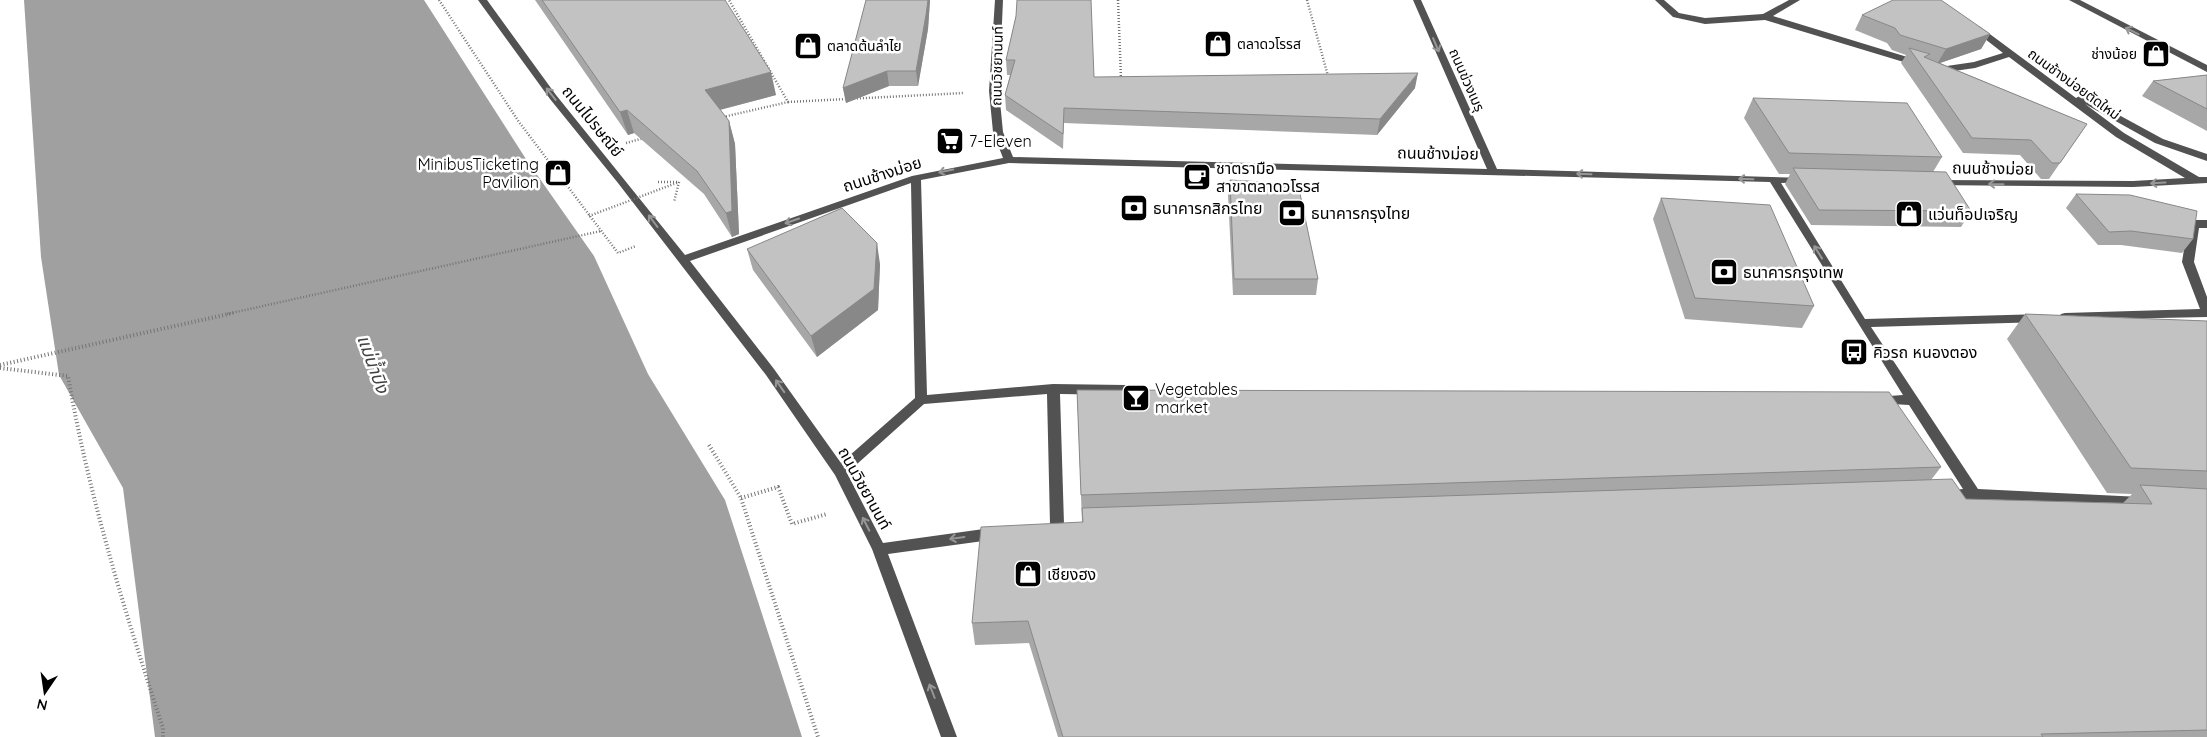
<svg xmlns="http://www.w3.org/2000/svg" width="2207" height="737" font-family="Quicksand,'Noto Sans Thai',sans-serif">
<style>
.water{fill:#a0a0a0}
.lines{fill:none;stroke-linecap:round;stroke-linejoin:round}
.path-far1{stroke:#747474;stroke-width:2.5;stroke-dasharray:1 2;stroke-linecap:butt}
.path{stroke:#747474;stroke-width:4;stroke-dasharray:1 2.5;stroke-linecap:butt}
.minor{fill:#525252;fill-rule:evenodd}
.path-bridge{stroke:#747474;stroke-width:2.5;stroke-dasharray:1 2;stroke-linecap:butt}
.wall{fill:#a7a7a7}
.shaded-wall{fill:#888}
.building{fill:#c2c2c2;stroke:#888}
.oneway{stroke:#979797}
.labels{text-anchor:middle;stroke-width:5;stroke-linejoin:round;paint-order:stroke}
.far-poi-label{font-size:14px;fill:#000;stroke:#fff;text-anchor:start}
.far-street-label{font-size:14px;fill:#000;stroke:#fff}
.street-label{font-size:16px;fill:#000;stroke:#fff}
.poi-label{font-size:16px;fill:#000;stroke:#fff;text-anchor:start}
.water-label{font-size:18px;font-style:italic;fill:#414141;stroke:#fff}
</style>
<rect width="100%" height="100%" fill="#fff"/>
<path class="water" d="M24,0H424L526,159L594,256L648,374L725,500L802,737H155L123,488L59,375L41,257Z"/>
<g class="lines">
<g class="path-far1">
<path d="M439,0L519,122L618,253L636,246"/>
<path d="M1118,0L1121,79"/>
<path d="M1307,0L1328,76"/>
<path d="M788,102L964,93"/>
<path d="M723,117L788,102L729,0"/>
<path d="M626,143L644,138"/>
<path d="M550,166L567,160"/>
<path d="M658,182H679L674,202"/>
<path d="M227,314L601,231"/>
</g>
<g class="path">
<path d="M0,365L233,313"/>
<path d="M0,368L68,376C89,497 125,612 163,728V737"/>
<path d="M709,445L741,498L818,737"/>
<path d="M741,498L778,487L792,524L827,514"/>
</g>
<g class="minor">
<path d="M478,0H487L556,95L685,255L912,176L1003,158L993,132L989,91L995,0H1003L999,91L1003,132L1013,157L1487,169L1413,0H1421L1497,169L1807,178V182L1781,183L1865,319L2040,314L2046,318L2040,322L1871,327L1978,489L2141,497L2146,498L2148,502L2146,506L2141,507L1941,499L1939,495L1941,491L1963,489L1909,405L1875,403L1874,400L1875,397L1903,395L1770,182L1009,163L921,180L927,395L1053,384L1125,385L1131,390L1125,395L1060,394L1064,524L1062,528L1057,530L1052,528L1050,524L1047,394L924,404L847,473L883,543L998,527L1003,529L1005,533L1003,537L998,539L888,554L957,737H941L872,549L835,475L766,375L618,183L550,99ZM911,183L915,398L841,463L774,369L690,261Z"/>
<path d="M1655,0H1664L1679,13L1705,18L1763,14L1789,0H1800L1773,16L1940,67L1974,62L2003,53L1971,28L1979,26L2076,98L2081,95L2084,96L2163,139L2207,154V161L2155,143L2085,104L2124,133L2199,177H2207V183L2133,187L1931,185L1930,183L1935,180L2133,181L2185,178L2116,137L2009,57L1975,68L1940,73L1765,20L1705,24L1673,17Z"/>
<path d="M2069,0H2080L2207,65V72Z"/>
<path d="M2194,220H2207V228H2199L2194,262L2207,297V317L2061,320L2059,317L2061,314L2065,313L2200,309L2182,262L2188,224Z"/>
</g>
<path class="path-bridge" d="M589,216L679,182"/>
</g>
<g class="wall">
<path d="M535,0H725L776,95L720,110L729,121L735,144L739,234L732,237L704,194L634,133L628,135Z"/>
<path d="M866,0H930L928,29L918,86H889L846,103L843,88Z"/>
<path d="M1862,15L1990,34L1981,49L1940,63L2087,124L2049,179H2041L2020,155L1963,153L1901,63L1906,55L1892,50L1887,43L1855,30Z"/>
<path d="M1016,16L1094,77L1415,88L1377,135L1064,123L1063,149L1006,110L1005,95L1010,75H1007L1006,60Z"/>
<path d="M2207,75V131L2142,96L2153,81Z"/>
<path d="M1753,98L1942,157L1933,172L1971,211L1961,227L1811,225L1785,184L1790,174H1779L1744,118Z"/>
<path d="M1230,180L1318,279L1316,295H1233L1228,195Z"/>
<path d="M2076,194L2193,239L2182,253L2121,245H2098L2066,208Z"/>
<path d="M1661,198L1814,306L1802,328L1685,319L1653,219Z"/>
<path d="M747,249L880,264L878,310L817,357L753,270Z"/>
<path d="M2025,314L2207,321V737H1058L1029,643L975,645L972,623L1082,522L1077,390L1941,467L1931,480L1966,499L2123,503L2132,494L2107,493L2007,339Z"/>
</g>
<g class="shaded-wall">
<path d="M928,0H930L928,29L918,86L916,71Z"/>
<path d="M1990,34L1981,49L1937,64L1946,49Z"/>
<path d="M887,71L889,86L846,103L843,88Z"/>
<path d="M771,72L776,95L711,112L705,90Z"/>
<path d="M1418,73L1415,88L1377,135L1380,119Z"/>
<path d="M627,110L634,133L628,135L620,112Z"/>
<path d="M729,121L735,144L739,234L732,237L726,213Z"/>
<path d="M877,243L880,264L878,310L817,357L811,336Z"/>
</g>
<g class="building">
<path d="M542,0H725L771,72L705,90L729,121L732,211L726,213L697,171L627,110L620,112Z"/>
<path d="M866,0H928L926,15L916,71H887L843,88Z"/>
<path d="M1017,0H1091L1094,77L1418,73L1380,119L1064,108L1063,134L1005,95L1015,60H1006L1016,16Z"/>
<path d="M1893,0H1941L1990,34L1946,49L1900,35L1895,28L1862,15Z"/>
<path d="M1909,48L1930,54L1924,57L2087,124L2060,163H2052L2031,140L1972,138Z"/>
<path d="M2207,75V109L2153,81Z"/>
<path d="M1753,98L1907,103L1942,157L1789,153Z"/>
<path d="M1793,168L1946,172L1971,211L1819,210Z"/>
<path d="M1230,180L1298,184L1318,279H1234Z"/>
<path d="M2076,194L2130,195L2197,211L2193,239L2131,231L2109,232Z"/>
<path d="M1661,198L1770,205L1814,306L1695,298Z"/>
<path d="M842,208L877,243L874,289L811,336L747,249Z"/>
<path d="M2025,314L2207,321V471L2131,468Z"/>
<path d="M1077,390L1889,392L1941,467L1081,495Z"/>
<path d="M1952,479L1966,499L2152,504L2140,485L2207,489V730L2041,734L2043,737H1063L1028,621L972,623L981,527L1083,522L1082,508Z"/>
</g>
<defs><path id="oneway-shaft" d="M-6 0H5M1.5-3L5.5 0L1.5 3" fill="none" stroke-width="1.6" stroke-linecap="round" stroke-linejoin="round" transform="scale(1.25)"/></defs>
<g class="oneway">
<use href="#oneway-shaft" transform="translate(2132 31) rotate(-153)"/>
<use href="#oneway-shaft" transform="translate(1436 45) rotate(67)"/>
<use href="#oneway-shaft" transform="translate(551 94) rotate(-128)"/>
<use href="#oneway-shaft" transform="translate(946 171) rotate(168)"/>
<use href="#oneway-shaft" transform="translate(1584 174) rotate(-178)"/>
<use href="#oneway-shaft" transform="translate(1746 179) rotate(-178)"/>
<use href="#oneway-shaft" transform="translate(2158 183) rotate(177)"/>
<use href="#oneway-shaft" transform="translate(1996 184) rotate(-179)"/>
<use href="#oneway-shaft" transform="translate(653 221) rotate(-127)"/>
<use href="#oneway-shaft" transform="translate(792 221) rotate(161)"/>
<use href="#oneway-shaft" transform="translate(1818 252) rotate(-122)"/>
<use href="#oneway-shaft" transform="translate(780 386) rotate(-125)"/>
<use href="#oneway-shaft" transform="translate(866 524) rotate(-117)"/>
<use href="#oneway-shaft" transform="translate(957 538) rotate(172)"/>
<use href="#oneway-shaft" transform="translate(932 691) rotate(-111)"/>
</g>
<defs>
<g id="shop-square" transform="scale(1.4375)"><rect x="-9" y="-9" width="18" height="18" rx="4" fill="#000" stroke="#fff"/><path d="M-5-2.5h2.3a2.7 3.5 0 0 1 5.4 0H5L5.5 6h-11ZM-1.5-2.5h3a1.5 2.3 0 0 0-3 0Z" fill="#fff"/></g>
<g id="supermarket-square" transform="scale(1.4375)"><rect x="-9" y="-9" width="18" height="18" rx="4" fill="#000" stroke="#fff"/><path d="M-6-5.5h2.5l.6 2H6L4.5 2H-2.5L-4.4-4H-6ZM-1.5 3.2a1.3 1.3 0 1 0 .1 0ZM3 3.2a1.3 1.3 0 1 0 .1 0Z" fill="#fff"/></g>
<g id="cafe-square" transform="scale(1.4375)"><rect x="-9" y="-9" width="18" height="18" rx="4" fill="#000" stroke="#fff"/><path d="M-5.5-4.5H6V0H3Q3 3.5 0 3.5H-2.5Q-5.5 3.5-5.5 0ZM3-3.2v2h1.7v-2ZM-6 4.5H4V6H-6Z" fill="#fff"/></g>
<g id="bank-square" transform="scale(1.4375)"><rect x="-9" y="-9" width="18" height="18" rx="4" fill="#000" stroke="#fff"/><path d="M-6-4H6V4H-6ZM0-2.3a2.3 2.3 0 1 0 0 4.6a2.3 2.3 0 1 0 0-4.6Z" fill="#fff"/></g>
<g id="bus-square" transform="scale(1.4375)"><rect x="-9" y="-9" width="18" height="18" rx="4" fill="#000" stroke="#fff"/><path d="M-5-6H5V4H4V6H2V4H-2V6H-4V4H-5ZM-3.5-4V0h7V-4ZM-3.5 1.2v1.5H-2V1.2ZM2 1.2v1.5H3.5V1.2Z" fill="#fff"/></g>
<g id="bar-square" transform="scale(1.4375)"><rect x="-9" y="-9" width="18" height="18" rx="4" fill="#000" stroke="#fff"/><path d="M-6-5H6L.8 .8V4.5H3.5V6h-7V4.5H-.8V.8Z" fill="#fff"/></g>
</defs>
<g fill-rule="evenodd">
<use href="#shop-square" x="1218" y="44"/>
<use href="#shop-square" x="808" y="46"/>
<use href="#shop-square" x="2156" y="54"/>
<use href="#supermarket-square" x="950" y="141"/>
<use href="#shop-square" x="558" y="173"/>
<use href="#cafe-square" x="1197" y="177"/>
<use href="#bank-square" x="1134" y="208"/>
<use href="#bank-square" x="1292" y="213"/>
<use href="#shop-square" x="1909" y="214"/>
<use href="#bank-square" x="1724" y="272"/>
<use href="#bus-square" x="1854" y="352"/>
<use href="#bar-square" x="1136" y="398"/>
<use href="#shop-square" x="1028" y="574"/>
</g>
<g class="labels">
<g class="far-poi-label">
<text x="1237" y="49">ตลาดวโรรส</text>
<text x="827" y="51">ตลาดต้นลำไย</text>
<text x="2137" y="59" text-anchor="end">ช่างน้อย</text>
</g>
<g class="far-street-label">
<text transform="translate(997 66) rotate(-89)" y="5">ถนนวิชยานนท์</text>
<text transform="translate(1467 80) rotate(66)" y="5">ถนนข่วงเมรุ</text>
<text transform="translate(2074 84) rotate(36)" y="5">ถนนช้างม่อยตัดใหม่</text>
</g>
<g class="street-label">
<text transform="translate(593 121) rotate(51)" y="6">ถนนไปรษณีย์</text>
<text transform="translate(1438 153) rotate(1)" y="6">ถนนช้างม่อย</text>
<text transform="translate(1993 168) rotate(1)" y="6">ถนนช้างม่อย</text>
<text transform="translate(882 174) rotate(-18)" y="6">ถนนช้างม่อย</text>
<text transform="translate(865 488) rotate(61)" y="6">ถนนวิชยานนท์</text>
</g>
<g class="poi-label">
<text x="969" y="147">7-Eleven</text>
<text x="539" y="170" text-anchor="end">MinibusTicketing<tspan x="539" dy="18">Pavilion</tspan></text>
<text x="1216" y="174">ชาตรามือ<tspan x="1216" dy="18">สาขาตลาดวโรรส</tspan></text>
<text x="1153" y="214">ธนาคารกสิกรไทย</text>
<text x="1311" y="219">ธนาคารกรุงไทย</text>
<text x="1928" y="220">แว่นท็อปเจริญ</text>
<text x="1743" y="278">ธนาคารกรุงเทพ</text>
<text x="1873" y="358">คิวรถ หนองตอง</text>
<text x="1155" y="395">Vegetables<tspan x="1155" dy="18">market</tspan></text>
<text x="1047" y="580">เชียงฮง</text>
</g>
<g class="water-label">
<text transform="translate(373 364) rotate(70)" y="6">แม่น้ำปิง</text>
</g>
</g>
<g transform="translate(45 692) rotate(193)" stroke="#ffffff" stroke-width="4" paint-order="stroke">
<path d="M0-4L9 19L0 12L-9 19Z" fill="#000000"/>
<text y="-8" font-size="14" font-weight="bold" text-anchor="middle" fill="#000000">N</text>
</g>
</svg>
